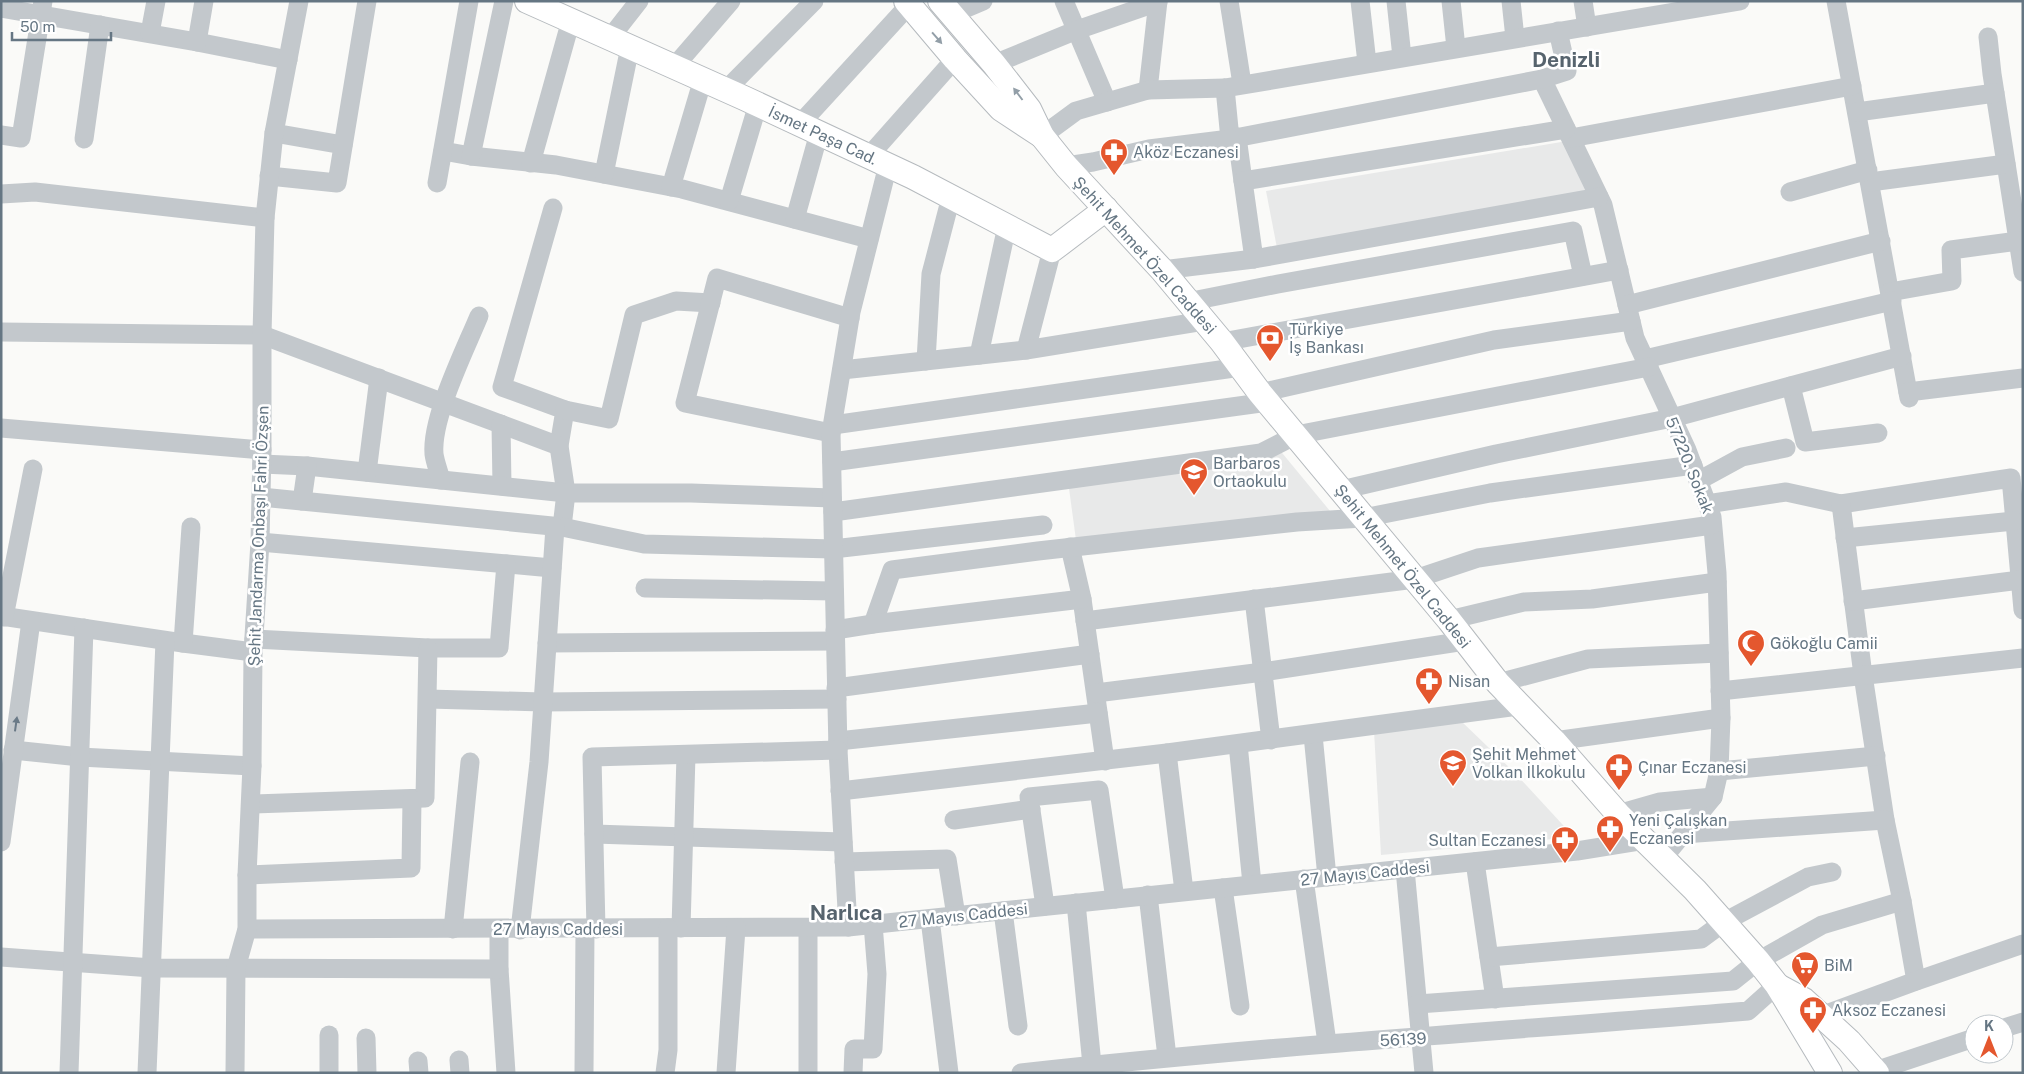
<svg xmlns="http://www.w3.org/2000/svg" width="2024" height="1074" font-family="'Public Sans',sans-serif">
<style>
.built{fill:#e8e9e9}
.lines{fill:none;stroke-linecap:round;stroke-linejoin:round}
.major-casing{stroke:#b5babe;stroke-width:26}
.minor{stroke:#c3c8cc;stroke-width:19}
.major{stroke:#fff;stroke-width:24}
.oneway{fill:#939fa8}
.oneway2{fill:#6a7a87}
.labels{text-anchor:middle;stroke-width:5;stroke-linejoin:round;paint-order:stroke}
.street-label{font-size:16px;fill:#657683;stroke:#fff}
.poi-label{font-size:16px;fill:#657683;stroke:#fff;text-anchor:start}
.district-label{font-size:21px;font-weight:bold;fill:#57646e;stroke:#fff}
</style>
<rect width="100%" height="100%" fill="#fafaf8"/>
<g class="built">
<path d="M1579,139L1590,196L1277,248L1266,191Z"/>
<path d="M1278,448L1330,511L1076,540L1068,481Z"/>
<path d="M1459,719L1515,773L1574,837L1381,855L1374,731Z"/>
</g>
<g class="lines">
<g class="major-casing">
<g id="major">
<path d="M527,1L744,98L913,177L1052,250L1106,209"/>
<path d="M906,1L955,59L1001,109L1042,136"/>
<path d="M940,1L994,64L1029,109L1042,136L1066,166L1162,270L1222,342L1260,393L1449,620L1498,683L1554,741L1618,814L1695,890L1758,961L1777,985L1830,1073"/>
<path d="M1778,986L1804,1000L1849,1041L1877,1073"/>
</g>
</g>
<g class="minor">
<path d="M1064,1L1107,102"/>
<path d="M1229,1L1242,84"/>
<path d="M1360,1L1367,63"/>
<path d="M1396,1L1402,57"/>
<path d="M1451,1L1456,48"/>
<path d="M1511,1L1515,38"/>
<path d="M1583,1L1587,27"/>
<path d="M1836,1L1909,398"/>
<path d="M1,8L197,42L288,60"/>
<path d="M950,15L983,1"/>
<path d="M150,33L156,1"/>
<path d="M1988,37L1992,74L2023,272"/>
<path d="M610,38L639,1"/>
<path d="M197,42L204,1"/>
<path d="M994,64L1077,30L1158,2"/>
<path d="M674,67L731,1"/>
<path d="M1542,79L1603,205L1635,338L1687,450L1712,517L1717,573L1721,718L1719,771L1713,797L1664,857"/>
<path d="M1225,88L1230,139L1542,79L1567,71L1558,31"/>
<path d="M726,90L814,1"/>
<path d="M1148,90L1158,1"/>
<path d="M1857,112L1995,93"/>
<path d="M800,124L909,5"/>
<path d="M274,133L343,145"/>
<path d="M1,135L21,138L43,1"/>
<path d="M1042,136L1076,111L1148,90L1225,88L1740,1"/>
<path d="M1237,137L1243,181"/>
<path d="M1571,138L1852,86"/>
<path d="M84,139L100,25"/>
<path d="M443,151L471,156L556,165L682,189L869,239"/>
<path d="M471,156L504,1"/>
<path d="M869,156L955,59"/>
<path d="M531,163L571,20"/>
<path d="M1066,166L1093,162L1149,149L1230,139"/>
<path d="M604,174L630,47"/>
<path d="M269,176L337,183L367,1"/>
<path d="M1870,182L2006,164"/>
<path d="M437,183L469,1"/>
<path d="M671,187L703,79"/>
<path d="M1790,192L1868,170"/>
<path d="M1,194L35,192L265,218"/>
<path d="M729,201L758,104"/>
<path d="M553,208L502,387L565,410L559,446L566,493L562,527"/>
<path d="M795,219L819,133"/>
<path d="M1254,259L1243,181L1566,129"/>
<path d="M1162,270L1254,259L1599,197"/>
<path d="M1890,292L1952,281L1951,250L2018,241"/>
<path d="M1187,302L1278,284L1573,231L1583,276"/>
<path d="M1627,305L1881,241"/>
<path d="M1,332L262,335L559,446"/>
<path d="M1222,342L1619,270"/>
<path d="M1026,350L1052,250"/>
<path d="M979,355L1007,226"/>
<path d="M1645,359L1892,301"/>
<path d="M926,361L931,274L951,197"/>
<path d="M842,370L1026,350L1204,321"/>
<path d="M1791,386L1805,442L1878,433"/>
<path d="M1908,392L2023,378"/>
<path d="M1260,393L1494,340L1631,321"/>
<path d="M565,410L609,419L634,315L676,301L711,303"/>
<path d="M501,424L502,486"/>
<path d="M833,425L1241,367"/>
<path d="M1,428L262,450"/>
<path d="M831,433L685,403L717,278L850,318"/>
<path d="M832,462L1268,402"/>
<path d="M262,464L307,466L566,493H691L832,498"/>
<path d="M367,472L379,378"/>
<path d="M441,480C439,472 435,462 434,454C431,418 465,350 479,316"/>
<path d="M1698,481L1742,457L1786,448"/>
<path d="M1341,490L1496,454L1672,418L1902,356"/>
<path d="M261,497L562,527L644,544L833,549L1043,525"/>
<path d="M302,501L307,466"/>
<path d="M1707,504L1786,492L1841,504L2011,478L2023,610"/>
<path d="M1841,504L1863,675L1885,820L1902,901L1916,981"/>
<path d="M833,512L1261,453L1296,435L1649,367"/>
<path d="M1845,538L2014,521"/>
<path d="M260,542L552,568"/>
<path d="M1070,547L1082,599L1105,761"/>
<path d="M645,588L834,591"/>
<path d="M1254,599L1271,740"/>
<path d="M1853,601L2020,580"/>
<path d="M1,616L183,643L253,652"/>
<path d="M4,617L33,469"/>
<path d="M1449,620L1524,602L1592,599L1717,582"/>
<path d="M1085,621L1415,579L1478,558L1712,525"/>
<path d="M873,624L892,570L1038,551L1297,522L1363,518L1490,493L1693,465"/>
<path d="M835,630L873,624L1082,599"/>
<path d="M254,639L428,648H499L506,564"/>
<path d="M183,643L191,527"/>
<path d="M547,643L835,641"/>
<path d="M1498,683L1588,659L1719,653"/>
<path d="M836,688L1090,654"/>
<path d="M1720,691L2023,658"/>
<path d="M1096,693L1263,672L1465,641"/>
<path d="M428,699L543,702L837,699"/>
<path d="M1313,735L1327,877"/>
<path d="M838,741L1098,713"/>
<path d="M1554,741L1721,718"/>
<path d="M1238,744L1252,884"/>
<path d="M13,750L80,757L252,766"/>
<path d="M1167,753L1184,891"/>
<path d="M1719,771L1876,756"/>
<path d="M840,791L1167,753L1518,706"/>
<path d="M251,804L425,798L428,648"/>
<path d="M1618,814L1660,802L1713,797"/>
<path d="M954,820L1031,809"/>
<path d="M594,834L843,842"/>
<path d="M1683,834L1885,820"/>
<path d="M1,842L31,621"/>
<path d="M844,862L947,859L956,916"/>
<path d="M1475,862L1495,999"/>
<path d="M1405,869L1424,1073"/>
<path d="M247,875L411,868L412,799"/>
<path d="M1304,879L1327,1043"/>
<path d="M1223,888L1240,1006"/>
<path d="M1148,895L1167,1057"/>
<path d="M1076,903L1092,1065"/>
<path d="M1045,906L1029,797L1099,790L1115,899"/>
<path d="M1003,911L1018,1026"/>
<path d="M930,919L949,1073"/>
<path d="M848,927L838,750L831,433L851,312L888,165"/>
<path d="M681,928L686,755"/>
<path d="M808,928V1073"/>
<path d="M247,929L848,927L1577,851L1645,840"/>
<path d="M453,929L470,762"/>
<path d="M596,929L592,757L838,750"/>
<path d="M499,930V969L506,1073"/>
<path d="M520,930L539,762L555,527"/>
<path d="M1,957L152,968L499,969"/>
<path d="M1489,957L1701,939L1724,922L1808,877L1832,872"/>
<path d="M1418,1004L1733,981L1758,961L1822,925L1902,901"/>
<path d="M1821,1016L1916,981L2023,944"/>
<path d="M2004,1028L2023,1022"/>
<path d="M329,1035V1073"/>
<path d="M366,1038L367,1073"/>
<path d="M459,1060L460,1073"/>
<path d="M418,1061L419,1073"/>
<path d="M1875,1071L1974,1038"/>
<path d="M69,1073L84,628"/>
<path d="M147,1073L165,641"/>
<path d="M235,1073L236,968L247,929V875L252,766L253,652L260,542L262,450V335L265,218L274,133L299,1"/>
<path d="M584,1073L585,929"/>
<path d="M665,1073L668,1050V928"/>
<path d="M726,1073L736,928"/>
<path d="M853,1073L854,1049H873L877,974L873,924"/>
<path d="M1021,1073C1263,1046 1506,1031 1748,1011L1777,985"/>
</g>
<use href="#major" class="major"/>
</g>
<defs><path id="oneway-solid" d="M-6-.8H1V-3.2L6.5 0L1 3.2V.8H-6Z" transform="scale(1.25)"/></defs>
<g class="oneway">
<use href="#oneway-solid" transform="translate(937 38) rotate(49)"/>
<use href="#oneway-solid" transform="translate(1018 94) rotate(-127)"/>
</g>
<use class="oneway2" href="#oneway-solid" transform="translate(16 724) rotate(-82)"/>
<defs>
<g id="pharmacy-pin" transform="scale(1.4375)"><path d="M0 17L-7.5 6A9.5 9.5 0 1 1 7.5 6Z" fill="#e4572e" stroke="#fff"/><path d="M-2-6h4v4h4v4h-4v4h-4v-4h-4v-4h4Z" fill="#fff"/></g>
<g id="bank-pin" transform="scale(1.4375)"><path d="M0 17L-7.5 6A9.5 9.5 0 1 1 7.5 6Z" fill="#e4572e" stroke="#fff"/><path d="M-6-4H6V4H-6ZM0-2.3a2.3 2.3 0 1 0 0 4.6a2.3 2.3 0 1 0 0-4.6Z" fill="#fff"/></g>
<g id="school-pin" transform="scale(1.4375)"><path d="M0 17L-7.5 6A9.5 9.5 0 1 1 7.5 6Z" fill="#e4572e" stroke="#fff"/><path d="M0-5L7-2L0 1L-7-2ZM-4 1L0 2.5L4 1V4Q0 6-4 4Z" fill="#fff"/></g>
<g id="mosque-pin" transform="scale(1.4375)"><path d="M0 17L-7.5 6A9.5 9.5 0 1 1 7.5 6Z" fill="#e4572e" stroke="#fff"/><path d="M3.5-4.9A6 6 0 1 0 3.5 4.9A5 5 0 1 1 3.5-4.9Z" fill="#fff"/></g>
<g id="supermarket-pin" transform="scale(1.4375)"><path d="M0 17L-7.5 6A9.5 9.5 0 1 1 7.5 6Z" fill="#e4572e" stroke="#fff"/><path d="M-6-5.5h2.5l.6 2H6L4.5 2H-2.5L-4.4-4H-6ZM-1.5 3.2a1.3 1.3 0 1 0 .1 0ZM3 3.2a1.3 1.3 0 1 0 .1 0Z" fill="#fff"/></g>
</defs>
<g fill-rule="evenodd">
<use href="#pharmacy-pin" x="1114" y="152"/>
<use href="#bank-pin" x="1270" y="338"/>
<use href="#school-pin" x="1194" y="472"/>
<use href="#mosque-pin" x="1751" y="643"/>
<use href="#pharmacy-pin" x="1429" y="681"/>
<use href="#school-pin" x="1453" y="763"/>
<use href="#pharmacy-pin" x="1619" y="767"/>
<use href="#pharmacy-pin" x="1610" y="829"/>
<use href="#pharmacy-pin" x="1565" y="840"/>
<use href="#supermarket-pin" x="1805" y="965"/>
<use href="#pharmacy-pin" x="1813" y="1010"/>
</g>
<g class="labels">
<g class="street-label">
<text transform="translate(823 135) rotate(25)" y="6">İsmet Paşa Cad.</text>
<text transform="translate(1145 255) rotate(48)" y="6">Şehit Mehmet Özel Caddesi</text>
<text transform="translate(1690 465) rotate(68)" y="6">57220. Sokak</text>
<text transform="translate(258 536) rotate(-88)" y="6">Şehit Jandarma Onbaşı Fahri Özşen</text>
<text transform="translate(1403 566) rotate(51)" y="6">Şehit Mehmet Özel Caddesi</text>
<text transform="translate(1365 873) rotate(-6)" y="6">27 Mayıs Caddesi</text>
<text transform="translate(963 915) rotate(-6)" y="6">27 Mayıs Caddesi</text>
<text x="558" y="935">27 Mayıs Caddesi</text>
<text transform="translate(1403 1039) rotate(-3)" y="6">56139</text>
</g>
<g class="poi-label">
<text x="1133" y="158">Aköz Eczanesi</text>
<text x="1289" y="335">Türkiye<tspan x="1289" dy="18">İş Bankası</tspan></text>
<text x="1213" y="469">Barbaros<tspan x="1213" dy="18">Ortaokulu</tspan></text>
<text x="1770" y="649">Gökoğlu Camii</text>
<text x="1448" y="687">Nisan</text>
<text x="1472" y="760">Şehit Mehmet<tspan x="1472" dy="18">Volkan İlkokulu</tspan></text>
<text x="1638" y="773">Çınar Eczanesi</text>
<text x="1629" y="826">Yeni Çalışkan<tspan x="1629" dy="18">Eczanesi</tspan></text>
<text x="1546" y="846" text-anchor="end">Sultan Eczanesi</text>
<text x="1824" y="971">BiM</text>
<text x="1832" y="1016">Aksoz Eczanesi</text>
</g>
<g class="district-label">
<text x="1566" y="67">Denizli</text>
<text x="846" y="920">Narlıca</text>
</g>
</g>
<rect width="2024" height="1074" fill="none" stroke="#657683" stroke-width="5"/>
<g transform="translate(1989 1039)"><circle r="24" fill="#ffffff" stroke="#c1c8cd"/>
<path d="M0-4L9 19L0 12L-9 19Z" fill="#e4572e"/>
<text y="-8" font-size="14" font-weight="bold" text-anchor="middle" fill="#657683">K</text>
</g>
<path d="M12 32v8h99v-8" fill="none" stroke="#657683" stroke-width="2.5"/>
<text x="20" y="32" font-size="15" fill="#657683" stroke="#ffffff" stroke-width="4" paint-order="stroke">50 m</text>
</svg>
